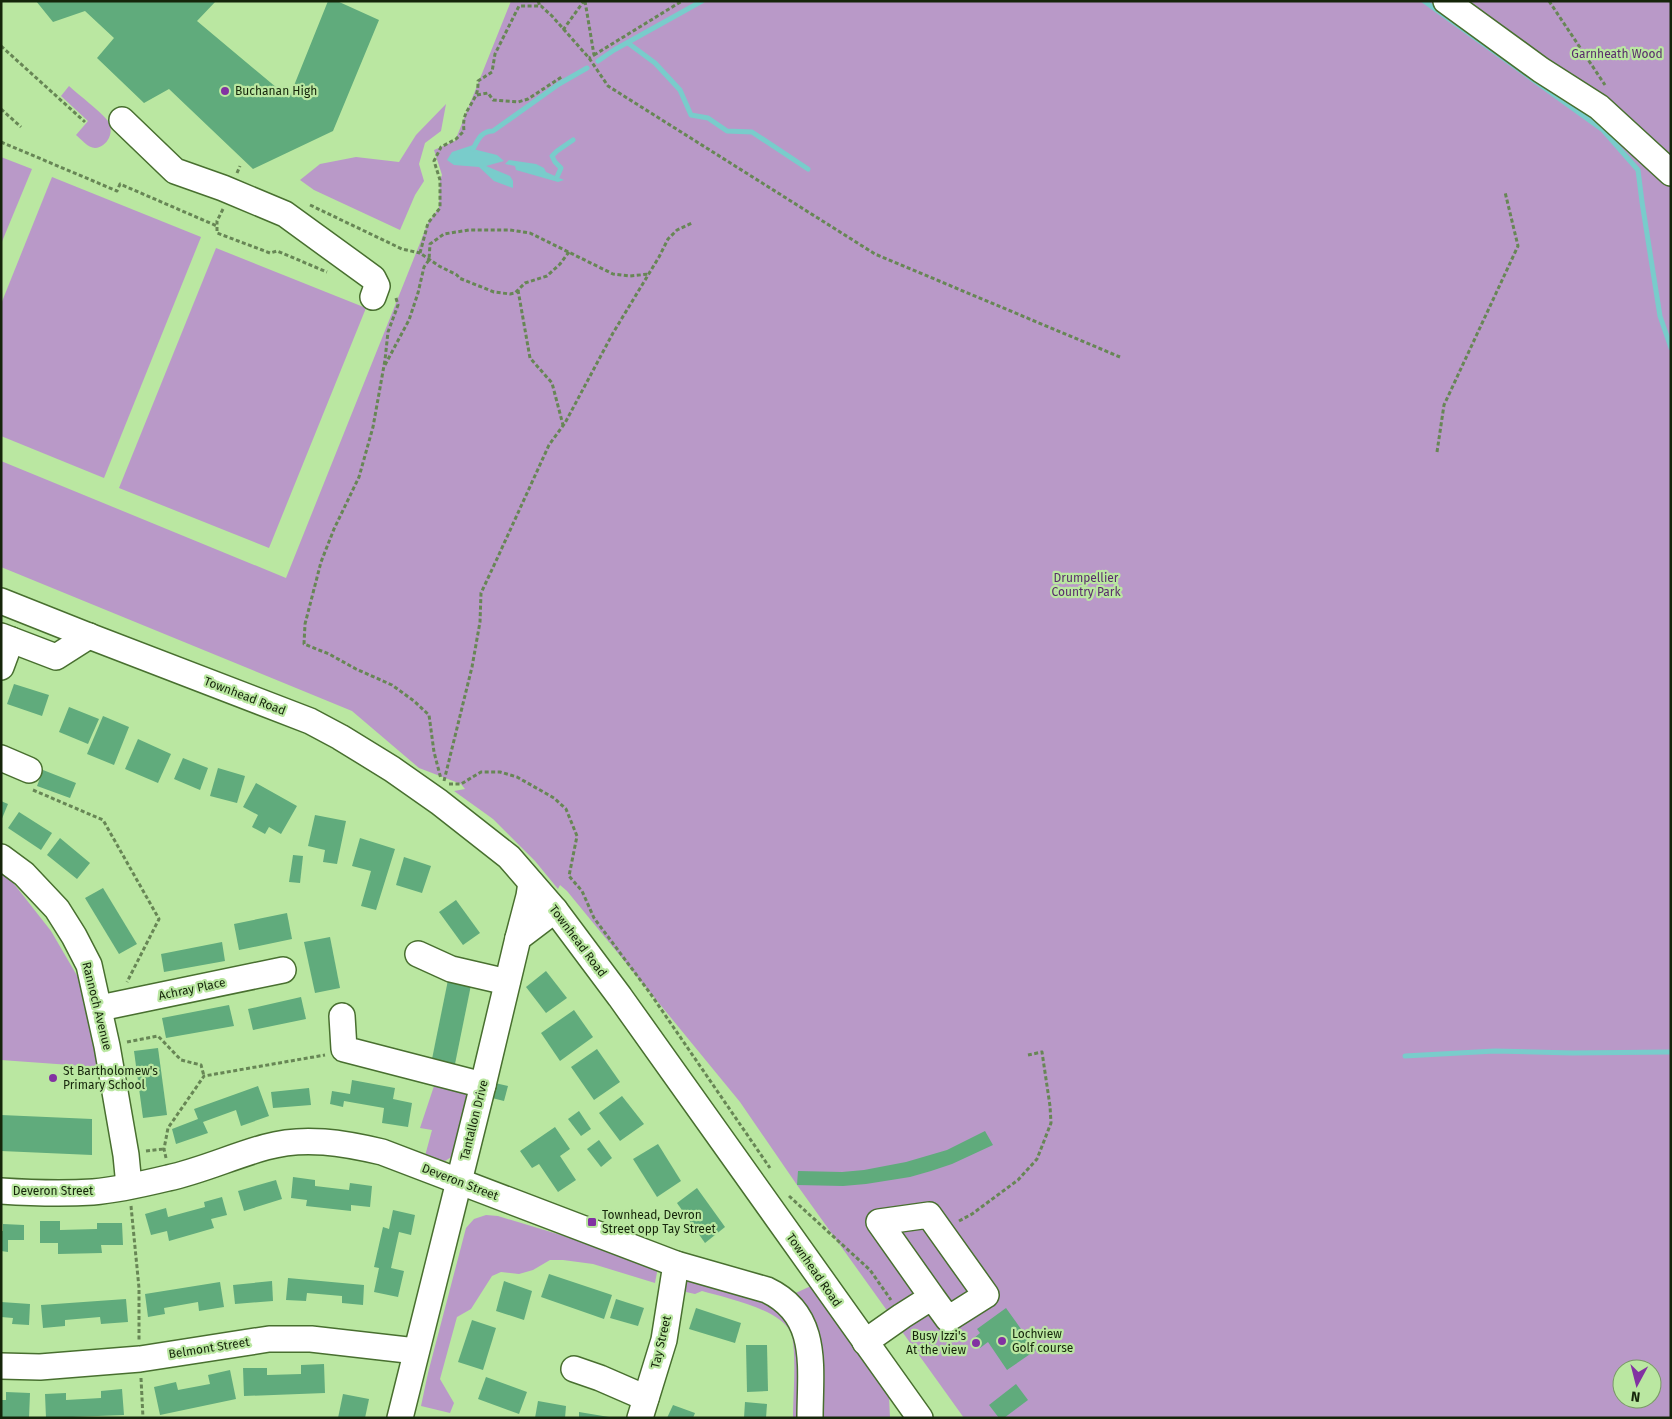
<svg xmlns="http://www.w3.org/2000/svg" width="1672" height="1419" font-family="'Fira Sans',sans-serif">
<style>
.green{fill:#b999c8;fill-rule:evenodd}
.water{fill:#79cccb}
.lines{fill:none;stroke-linecap:round;stroke-linejoin:round}
.stream{stroke:#79cccb;stroke-width:5}
.building{fill:#60ab7c}
.minor-casing{stroke:#486f2f;stroke-width:28}
.path{stroke:#678655;stroke-width:3;stroke-dasharray:4 2.5;stroke-linecap:butt}
.minor{stroke:#fff;stroke-width:25}
.poi-dot{fill:#8232a2;stroke:#bae7a1;stroke-width:2}
.labels{text-anchor:middle;dominant-baseline:central;stroke-width:4.5;stroke-linejoin:round;paint-order:stroke}
.park-label{font-size:12px;fill:#592d6b;stroke:#bae7a1}
.poi-label{font-size:12px;fill:#15250a;stroke:#bae7a1;text-anchor:start}
.street-label{font-size:12px;fill:#15250a;stroke:#bae7a1}
</style>
<rect width="100%" height="100%" fill="#bae7a1"/>
<g class="green">
<path d="M511,1h1160v1417h-707l-167,-233 -57,-83 -173,-211 -7,-6 -2,4 -23,-28 -42,-42 -39,-28 11,-2 -4,-5 -42,-16 -67,-57 -351,-144v-106l285,117 142,-355 11,-15 1,-28 2,-5 -8,-25 21,-9zM1622,1369h30v30h-30z"/>
<path d="M69,86c11,10 30,24 39,35 7,10 0,26 -13,27 -7,0 -14,-9 -19,-13l12,-14 -27,-25z"/>
<polygon points="446,104 441,131 425,143 419,164 424,181 415,195 400,230 314,190 300,180 320,164 356,157 399,162 416,135"/>
<polygon points="1,157 32,169 1,244"/>
<polygon points="52,177 201,237 104,478 1,436 1,304"/>
<polygon points="216,248 366,308 269,548 119,488"/>
<polygon points="1,872 7,875 51,931 79,979 89,1015 98,1067 1,1060"/>
<polygon points="436,1080 474,1089 456,1154 445,1161 425,1156 432,1130 420,1128"/>
<polygon points="486,1215 498,1216 594,1245 658,1267 655,1283 593,1264 563,1260 550,1260 533,1270 519,1274 501,1272 492,1276 471,1309 457,1317 440,1379 454,1403 450,1413 421,1406 428,1373 466,1228 474,1219"/>
<path d="M694,1276c38,12 72,19 101,48l9,94h-11c0,-21 4,-68 -2,-85 -10,-24 -65,-35 -89,-42l-7,3 -9,-2 -2,-7 1,-5z"/>
<polygon points="811,1286 889,1397 890,1418 821,1418 821,1376 818,1332 789,1296"/>
</g>
<g class="water">
<polygon points="476,144 473,149 497,155 504,161 486,166 510,176 513,181 513,188 494,181 479,167 454,165 447,160 452,152"/>
<polygon points="509,160 536,164 544,168 546,172 564,180 558,182 516,170 515,166 505,164"/>
</g>
<g class="lines">
<g class="stream">
<polyline points="1424,1 1603,130 1638,170 1642,202 1660,316 1671,348"/>
<polyline points="628,43 655,63 680,90 691,115 708,118 727,131 752,132 808,169"/>
<polyline points="598,61 614,50 702,1"/>
<path d="M473,149c5,-9 8,-18 20,-18l66,-47 28,-16"/>
<polyline points="557,177 561,168 555,162 552,156 557,151 573,140"/>
<polyline points="1405,1056 1495,1051 1572,1053 1671,1052"/>
</g>
</g>
<g class="building">
<polygon points="36,1 216,1 197,21 289,98 328,1 337,1 379,20 333,131 253,169 169,89 144,103 97,58 114,38 85,11 53,22"/>
<polygon points="14,684 49,695 42,716 7,704"/>
<polygon points="69,707 99,719 88,744 59,732"/>
<polygon points="103,716 129,727 114,765 87,754"/>
<polygon points="138,739 171,754 158,783 125,769"/>
<polygon points="183,758 208,768 200,790 174,779"/>
<polygon points="218,768 245,776 237,803 210,796"/>
<polygon points="43,770 76,783 70,798 37,786"/>
<polygon points="256,783 297,806 281,834 269,827 265,834 252,827 258,815 243,807"/>
<polygon points="1,801 8,804 1,821"/>
<polygon points="19,812 52,833 41,850 8,828"/>
<polygon points="315,815 346,821 337,864 323,862 325,850 308,846"/>
<polygon points="60,838 90,863 77,879 47,855"/>
<polygon points="360,838 395,849 376,910 361,906 371,871 352,866"/>
<polygon points="293,855 303,856 300,883 289,882"/>
<polygon points="404,857 431,866 422,893 396,885"/>
<polygon points="103,888 137,944 119,954 85,898"/>
<polygon points="456,900 480,933 463,945 439,912"/>
<polygon points="287,913 292,939 239,950 234,924"/>
<polygon points="330,937 340,988 315,993 304,942"/>
<polygon points="222,942 225,961 164,972 161,954"/>
<polygon points="546,971 567,998 546,1013 526,987"/>
<polygon points="448,980 471,985 455,1064 432,1059"/>
<polygon points="301,997 306,1019 253,1030 248,1009"/>
<polygon points="229,1005 234,1026 166,1038 162,1018"/>
<polygon points="574,1010 593,1037 560,1061 541,1033"/>
<polygon points="158,1048 167,1115 143,1118 134,1051"/>
<polygon points="597,1049 620,1082 594,1100 571,1067"/>
<polygon points="352,1080 395,1088 393,1099 412,1103 408,1127 382,1123 384,1108 344,1101 343,1107 330,1104 332,1091 350,1094"/>
<polygon points="495,1083 508,1086 504,1101 492,1098"/>
<polygon points="258,1086 269,1116 241,1126 236,1110 203,1122 208,1133 176,1144 172,1129 198,1119 194,1109"/>
<polygon points="309,1088 311,1105 273,1108 271,1092"/>
<polygon points="622,1096 644,1124 620,1141 599,1113"/>
<polygon points="579,1111 591,1129 581,1136 568,1119"/>
<polygon points="1,1115 92,1119 92,1155 1,1151"/>
<polygon points="555,1127 570,1149 560,1156 576,1180 558,1192 539,1164 532,1168 520,1151"/>
<polygon points="985,1131 993,1145 952,1164 931,1171 910,1177 866,1184 843,1186 797,1185 798,1171 842,1172 864,1170 906,1162 947,1150"/>
<polygon points="599,1140 612,1158 601,1167 587,1149"/>
<polygon points="658,1144 681,1181 657,1197 633,1159"/>
<polygon points="293,1177 315,1180 315,1186 349,1190 350,1183 372,1186 370,1207 351,1205 351,1211 306,1206 307,1200 291,1198"/>
<polygon points="276,1180 282,1199 244,1211 238,1191"/>
<polygon points="697,1188 725,1227 705,1243 677,1203"/>
<polygon points="222,1197 227,1215 211,1219 214,1228 169,1241 167,1231 151,1235 145,1214 166,1208 168,1217 205,1207 204,1202"/>
<polygon points="393,1210 415,1215 411,1235 399,1232 391,1268 404,1271 398,1297 374,1292 379,1268 374,1267 383,1227 389,1229"/>
<polygon points="40,1221 60,1221 60,1230 97,1229 97,1223 122,1223 123,1245 101,1245 102,1253 58,1254 58,1243 40,1243"/>
<polygon points="3,1224 24,1225 24,1240 8,1240 8,1252 1,1251 1,1231 3,1231"/>
<polygon points="549,1274 612,1295 604,1319 541,1297"/>
<polygon points="288,1278 364,1285 363,1305 342,1303 342,1296 307,1293 306,1301 286,1300"/>
<polygon points="272,1281 273,1301 235,1304 233,1285"/>
<polygon points="504,1281 532,1291 524,1320 496,1311"/>
<polygon points="220,1282 224,1307 199,1311 198,1302 164,1308 165,1314 148,1317 145,1294"/>
<polygon points="126,1299 128,1322 101,1324 100,1317 65,1320 65,1326 43,1328 41,1305"/>
<polygon points="616,1299 644,1308 638,1326 610,1318"/>
<polygon points="1,1302 30,1304 29,1325 12,1324 13,1318 1,1317"/>
<polygon points="696,1308 741,1323 735,1343 689,1329"/>
<polygon points="1006,1308 1036,1350 1007,1370 988,1342 980,1348 973,1339 980,1333 977,1329"/>
<polygon points="472,1320 496,1328 483,1370 458,1362"/>
<polygon points="746,1345 767,1345 768,1391 747,1392"/>
<polygon points="324,1364 325,1393 244,1396 243,1368 267,1368 267,1375 301,1374 301,1365"/>
<polygon points="230,1370 236,1399 160,1415 154,1387 176,1382 178,1390 210,1384 208,1375"/>
<polygon points="486,1377 527,1392 519,1414 478,1399"/>
<polygon points="1016,1384 1028,1400 1004,1418 999,1418 989,1405"/>
<polygon points="122,1389 124,1415 46,1418 45,1394 66,1393 66,1400 101,1398 101,1391"/>
<polygon points="6,1392 30,1393 29,1418 1,1417 1,1400 6,1400"/>
<polygon points="343,1394 369,1399 365,1418 338,1418"/>
<polygon points="538,1401 566,1406 565,1418 535,1418"/>
<polygon points="745,1402 767,1404 766,1418 744,1418"/>
<polygon points="673,1405 695,1413 693,1418 667,1418"/>
<polygon points="579,1412 609,1417 609,1418 579,1418"/>
</g>
<g class="lines">
<defs>
<g id="minor">
<polyline points="1446,1 1541,70 1599,107 1671,173"/>
<polyline points="122,120 175,171 223,188 285,214 373,278 377,286 373,297"/>
<polyline points="1,601 89,636 310,721 340,737 392,769 439,802 509,857 555,910 620,997 920,1418"/>
<polyline points="1,636 56,657 89,636"/>
<polyline points="1,667 11,640"/>
<polyline points="1,758 29,770"/>
<polyline points="1,857 24,874 57,909 74,936 89,965 107,1046 126,1155 129,1186"/>
<polyline points="518,938 529,896 531,883"/>
<polyline points="418,954 451,969 507,982"/>
<polyline points="100,1008 283,970"/>
<polyline points="342,1016 344,1049 483,1085"/>
<path d="M1,1191c31,2 61,3 92,1 24,-2 50,-8 75,-14 33,-7 65,-22 98,-31 38,-11 78,-4 116,5l294,112 91,26c53,25 43,78 43,128"/>
<polyline points="865,1342 902,1316 932,1297 879,1222 929,1215 986,1295 948,1319 932,1297"/>
<polyline points="1,1366 40,1367 140,1359 269,1339 311,1339 416,1351"/>
<polyline points="574,1369 600,1378 646,1398"/>
<polyline points="400,1418 483,1085 518,938 555,910"/>
<polyline points="640,1418 664,1340 676,1264"/>
</g>
</defs>
<use href="#minor" class="minor-casing"/>
<g class="path">
<polyline points="538,1 540,6"/>
<polyline points="585,1 594,55 589,58"/>
<polyline points="1549,1 1605,85"/>
<polyline points="563,30 584,1"/>
<polyline points="1,46 85,122"/>
<polyline points="594,55 682,1"/>
<polyline points="477,95 488,93 493,100 518,102 528,99 563,76"/>
<polyline points="1,109 21,127"/>
<polyline points="1,142 117,191 120,184 217,226"/>
<polyline points="237,173 240,166"/>
<polyline points="310,205 402,249 420,253"/>
<polyline points="223,209 217,221 217,233 270,253 277,251 327,272"/>
<path d="M569,252l-9,12 -13,12 -22,7 -10,10 -5,1 -16,-2 -35,-14 -2,-3 -18,-9 -19,-13 8,-30 12,-15v-28l-6,-19 7,-14 15,-8 8,-8c-2,-17 4,-20 11,-34 3,-5 3,-11 3,-16l14,-9 3,-18 24,-48h22l11,10 37,42 19,28 267,168 245,103"/>
<polyline points="518,290 530,358 552,383 563,425"/>
<polyline points="396,298 398,305 388,332 385,360 373,427 359,477 334,529 321,562 305,624 304,644 329,654 356,669 392,685 414,701 429,715 434,752 441,779"/>
<polyline points="385,365 409,320 418,293 424,267 429,260 430,244 444,234 469,230 510,230 530,233 613,274 630,276 649,274"/>
<polyline points="1437,452 1444,405 1518,246 1505,192"/>
<polyline points="444,781 472,667 480,622 481,593 496,561 549,445 565,423 613,333 659,257 668,239 677,230 692,223"/>
<polyline points="449,784 461,784 481,772 500,772 517,777 554,798 566,809 577,836 569,876 582,891 594,918 650,993 770,1168"/>
<polyline points="33,790 103,820 159,919 127,982"/>
<polyline points="127,1042 158,1036 181,1060 201,1065 204,1076"/>
<polyline points="146,1151 164,1149"/>
<polyline points="166,1158 164,1149 168,1128 204,1076 325,1055"/>
<polyline points="789,1196 870,1270 891,1300"/>
<polyline points="131,1206 139,1288 139,1340"/>
<polyline points="959,1221 972,1214 1018,1180 1037,1159 1051,1123 1050,1106 1042,1052 1028,1055"/>
<polyline points="141,1378 143,1418"/>
</g>
<use href="#minor" class="minor"/>
</g>
<g class="poi-dot">
<circle cx="225" cy="91" r="5"/>
<circle cx="53" cy="1078" r="5"/>
<rect x="587" y="1217" width="10" height="10" rx="2.5"/>
<circle cx="1002" cy="1341" r="5"/>
<circle cx="976" cy="1343" r="5"/>
</g>
<g class="labels">
<g class="park-label">
<text x="1617" y="54">Garnheath Wood</text>
<text x="1086" y="578">Drumpellier<tspan x="1086" dy="14">Country Park</tspan></text>
</g>
<g class="poi-label">
<text x="235" y="91">Buchanan High</text>
<text x="63" y="1071">St Bartholomew's<tspan x="63" dy="14">Primary School</tspan></text>
<text x="602" y="1215">Townhead, Devron<tspan x="602" dy="14">Street opp Tay Street</tspan></text>
<text x="1012" y="1334">Lochview<tspan x="1012" dy="14">Golf course</tspan></text>
<text x="966" y="1336" text-anchor="end">Busy Izzi's<tspan x="966" dy="14">At the view</tspan></text>
</g>
<g class="street-label">
<text transform="translate(245 696) rotate(21)">Townhead Road</text>
<text transform="translate(578 941) rotate(53)">Townhead Road</text>
<text transform="translate(192 989) rotate(-12)">Achray Place</text>
<text transform="translate(97 1006) rotate(76)">Rannoch Avenue</text>
<text transform="translate(474 1120) rotate(-76)">Tantallon Drive</text>
<text transform="translate(460 1182) rotate(21)">Deveron Street</text>
<text x="53" y="1191">Deveron Street</text>
<text transform="translate(814 1270) rotate(55)">Townhead Road</text>
<text transform="translate(661 1342) rotate(-77)">Tay Street</text>
<text transform="translate(209 1348) rotate(-9)">Belmont Street</text>
</g>
</g>
<rect width="1672" height="1419" fill="none" stroke="#15250a" stroke-width="5"/>
<g transform="translate(1637 1384) rotate(187)"><circle r="24" fill="#bae7a1" stroke="#789965"/>
<path d="M0-4L9 19L0 12L-9 19Z" fill="#8232a2"/>
<text y="-8" font-size="14" font-weight="bold" text-anchor="middle" fill="#15250a">N</text>
</g>
</svg>
